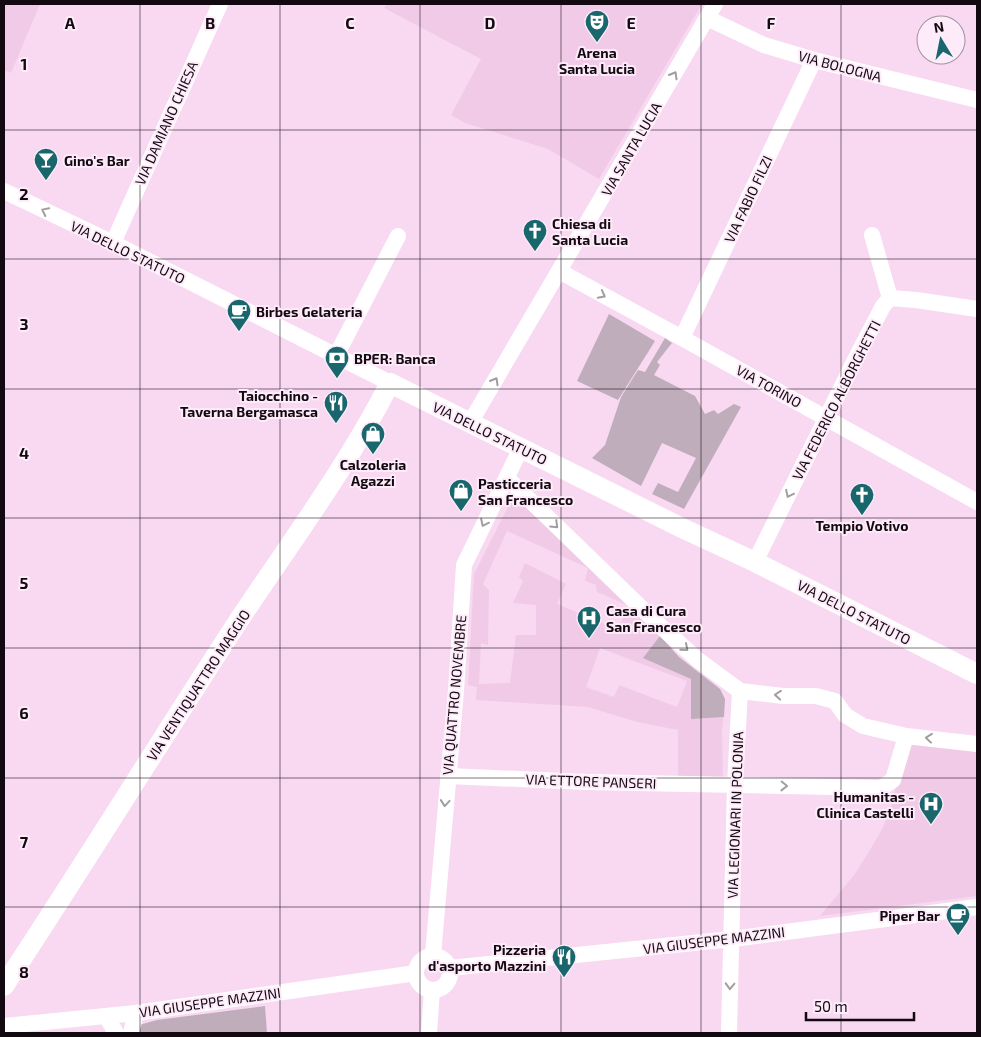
<svg xmlns="http://www.w3.org/2000/svg" width="981" height="1037" font-family="'Exo 2',sans-serif">
<style>
.built{fill:#f1cae7;fill-rule:evenodd}
.green{fill:#c0adbb}
.lines{fill:none;stroke-linecap:round;stroke-linejoin:round}
.minor{stroke:#fff;stroke-width:16}
.tertiary{stroke:#fff;stroke-width:20}
.oneway{stroke:#a19da0}
.grid{fill:none;stroke:#130911;stroke-width:1;stroke-opacity:0.55}
.labels{text-anchor:middle;dominant-baseline:central;stroke-width:4;stroke-linejoin:round;paint-order:stroke}
.poi-label{font-size:14px;font-weight:bold;fill:#130911;stroke:#feebf9;text-anchor:start}
.street-label{font-size:14px;fill:#130911;stroke:#feebf9}
.grid-label{font-size:16px;text-anchor:middle;font-weight:bold;fill:#130911;stroke:#feebf9;stroke-width:4;stroke-linejoin:round;paint-order:stroke}
</style>
<rect width="100%" height="100%" fill="#f9d9f1"/>
<g class="built">
<polygon points="4,4 40,4 11,73 4,70"/>
<polygon points="387,4 702,4 599,179 548,149 465,123 451,115 481,59 384,8"/>
<path d="M515,493l118,114 46,50 41,32 5,10 -3,32 1,50 -45,-1v-50l-41,-8 -49,-15 -112,-7 1,-13 -9,-2 6,-111zM507,531l81,37 -3,13 11,4 1,7 32,14 -12,23 -60,-25 9,-20 -41,-21 -6,14 4,4 -10,22 23,2v30h-20l-6,48 -31,1 2,-41 7,2 1,-55 -6,-6zM600,648l87,33 -10,26 -58,-22 -5,12 -28,-10z"/>
<polygon points="908,741 977,750 977,896 820,916 855,874 879,835 889,814"/>
</g>
<g class="green">
<polygon points="609,314 655,341 618,400 577,381"/>
<polygon points="665,338 672,343 657,362 660,365 654,375 695,396 705,414 714,410 718,414 734,404 741,407 684,509 652,494 658,483 678,492 696,458 662,443 641,486 592,458 605,445 621,397 638,370 645,372"/>
<polygon points="660,636 679,657 720,689 725,699 724,717 691,719 691,679 643,658"/>
<polygon points="265,1006 267,1033 137,1033 139,1025 157,1020"/>
</g>
<g class="lines">
<g class="minor">
<polyline points="707,18 764,45 814,60 977,100"/>
<polyline points="4,191 113,243 390,383"/>
<polyline points="113,243 220,4"/>
<polyline points="559,271 682,338 977,502"/>
<polyline points="890,298 916,300 977,309"/>
<polyline points="682,338 814,60"/>
<polyline points="336,356 398,236"/>
<polyline points="470,423 715,4"/>
<polyline points="507,478 658,624 698,660 740,691 783,696 816,696 835,701 845,715 863,726 906,736 977,744"/>
<polyline points="755,562 859,352 883,306 890,298 872,235"/>
<polyline points="448,776 587,782 881,788 893,780 906,736"/>
<polyline points="433,955 456,690 464,565 521,448"/>
<circle cx="433" cy="973" r="17"/>
<polyline points="450,968 732,939 977,907"/>
<polyline points="106,1016 116,1033"/>
<polyline points="4,1026 136,1013 416,973"/>
<polyline points="131,1033 136,1013"/>
<polyline points="429,1033 432,990"/>
<polyline points="729,1033 735,785 740,691"/>
</g>
<path class="tertiary" d="M4,986c80,-121 156,-245 235,-366 52,-78 108,-153 151,-237l292,145 73,34 222,112"/>
</g>
<defs><path id="oneway-chevron" d="M-2-3.5L2.5 0L-2 3.5" fill="none" stroke-width="1.6" stroke-linecap="round" stroke-linejoin="round" transform="scale(1.25)"/></defs>
<g class="oneway">
<use href="#oneway-chevron" transform="translate(674 75) rotate(-60)"/>
<use href="#oneway-chevron" transform="translate(45 211) rotate(-154)"/>
<use href="#oneway-chevron" transform="translate(602 295) rotate(28)"/>
<use href="#oneway-chevron" transform="translate(495 381) rotate(-60)"/>
<use href="#oneway-chevron" transform="translate(789 494) rotate(116)"/>
<use href="#oneway-chevron" transform="translate(484 523) rotate(116)"/>
<use href="#oneway-chevron" transform="translate(555 525) rotate(44)"/>
<use href="#oneway-chevron" transform="translate(685 648) rotate(41)"/>
<use href="#oneway-chevron" transform="translate(778 695) rotate(-175)"/>
<use href="#oneway-chevron" transform="translate(929 738) rotate(-174)"/>
<use href="#oneway-chevron" transform="translate(784 786) rotate(1)"/>
<use href="#oneway-chevron" transform="translate(445 803) rotate(95)"/>
<use href="#oneway-chevron" transform="translate(730 986) rotate(92)"/>
</g>
<path class="grid" d="M140,4v1029M280,4v1029M420,4v1029M561,4v1029M701,4v1029M841,4v1029M4,130h973M4,259h973M4,389h973M4,518h973M4,648h973M4,778h973M4,907h973"/>
<defs>
<symbol id="theatre-pin" viewBox="-11 -11 22 30"><path d="M0 17L-7.5 6A9.5 9.5 0 1 1 7.5 6Z" fill="#19666d" stroke="#feebf9"/><path d="M-5-5.5Q0-4 5-5.5V0Q5 5 0 6Q-5 5-5 0ZM-3.3-2.5H-1v1.5H-3.3ZM1-2.5H3.3v1.5H1ZM-2.8 1Q0 5.5 2.8 1Z" fill="#fff"/></symbol>
<symbol id="bar-pin" viewBox="-11 -11 22 30"><path d="M0 17L-7.5 6A9.5 9.5 0 1 1 7.5 6Z" fill="#19666d" stroke="#feebf9"/><path d="M-6-5H6L.8 .8V4.5H3.5V6h-7V4.5H-.8V.8Z" fill="#fff"/></symbol>
<symbol id="church-pin" viewBox="-11 -11 22 30"><path d="M0 17L-7.5 6A9.5 9.5 0 1 1 7.5 6Z" fill="#19666d" stroke="#feebf9"/><path d="M-1.2-6h2.4v3.5h3.3v2.4h-3.3V6h-2.4V-.1h-3.3v-2.4h3.3Z" fill="#fff"/></symbol>
<symbol id="cafe-pin" viewBox="-11 -11 22 30"><path d="M0 17L-7.5 6A9.5 9.5 0 1 1 7.5 6Z" fill="#19666d" stroke="#feebf9"/><path d="M-5.5-4.5H6V0H3Q3 3.5 0 3.5H-2.5Q-5.5 3.5-5.5 0ZM3-3.2v2h1.7v-2ZM-6 4.5H4V6H-6Z" fill="#fff"/></symbol>
<symbol id="bank-pin" viewBox="-11 -11 22 30"><path d="M0 17L-7.5 6A9.5 9.5 0 1 1 7.5 6Z" fill="#19666d" stroke="#feebf9"/><path d="M-6-4H6V4H-6ZM0-2.3a2.3 2.3 0 1 0 0 4.6a2.3 2.3 0 1 0 0-4.6Z" fill="#fff"/></symbol>
<symbol id="restaurant-pin" viewBox="-11 -11 22 30"><path d="M0 17L-7.5 6A9.5 9.5 0 1 1 7.5 6Z" fill="#19666d" stroke="#feebf9"/><path d="M-5-6h1v4h1v-4h1v4h1v-4h1v5L-1.5 .5V6h-2V.5L-5-1ZM5-6V6H3V1.5H1.5Q1.5-4 5-6Z" fill="#fff"/></symbol>
<symbol id="shop-pin" viewBox="-11 -11 22 30"><path d="M0 17L-7.5 6A9.5 9.5 0 1 1 7.5 6Z" fill="#19666d" stroke="#feebf9"/><path d="M-5-2.5h2.3a2.7 3.5 0 0 1 5.4 0H5L5.5 6h-11ZM-1.5-2.5h3a1.5 2.3 0 0 0-3 0Z" fill="#fff"/></symbol>
<symbol id="hospital-pin" viewBox="-11 -11 22 30"><path d="M0 17L-7.5 6A9.5 9.5 0 1 1 7.5 6Z" fill="#19666d" stroke="#feebf9"/><path d="M-5-5h3v3.5h4V-5h3V5h-3V1.5h-4V5h-3Z" fill="#fff"/></symbol>
</defs>
<g fill-rule="evenodd">
<use href="#theatre-pin" x="583" y="8" width="28" height="38"/>
<use href="#bar-pin" x="32" y="146" width="28" height="38"/>
<use href="#church-pin" x="521" y="217" width="28" height="38"/>
<use href="#cafe-pin" x="225" y="297" width="28" height="38"/>
<use href="#bank-pin" x="323" y="344" width="28" height="38"/>
<use href="#restaurant-pin" x="322" y="389" width="28" height="38"/>
<use href="#shop-pin" x="359" y="420" width="28" height="38"/>
<use href="#shop-pin" x="447" y="477" width="28" height="38"/>
<use href="#church-pin" x="848" y="481" width="28" height="38"/>
<use href="#hospital-pin" x="575" y="604" width="28" height="38"/>
<use href="#hospital-pin" x="917" y="790" width="28" height="38"/>
<use href="#cafe-pin" x="944" y="901" width="28" height="38"/>
<use href="#restaurant-pin" x="550" y="943" width="28" height="38"/>
</g>
<g class="labels">
<g class="poi-label">
<text x="597" y="52" text-anchor="middle">Arena<tspan x="597" dy="16">Santa Lucia</tspan></text>
<text x="64" y="160">Gino's Bar</text>
<text x="552" y="223">Chiesa di<tspan x="552" dy="16">Santa Lucia</tspan></text>
<text x="256" y="311">Birbes Gelateria</text>
<text x="354" y="358">BPER: Banca</text>
<text x="318" y="395" text-anchor="end">Taiocchino -<tspan x="318" dy="16">Taverna Bergamasca</tspan></text>
<text x="373" y="464" text-anchor="middle">Calzoleria<tspan x="373" dy="16">Agazzi</tspan></text>
<text x="478" y="483">Pasticceria<tspan x="478" dy="16">San Francesco</tspan></text>
<text x="862" y="525" text-anchor="middle">Tempio Votivo</text>
<text x="606" y="610">Casa di Cura<tspan x="606" dy="16">San Francesco</tspan></text>
<text x="914" y="796" text-anchor="end">Humanitas -<tspan x="914" dy="16">Clinica Castelli</tspan></text>
<text x="940" y="915" text-anchor="end">Piper Bar</text>
<text x="546" y="949" text-anchor="end">Pizzeria<tspan x="546" dy="16">d'asporto Mazzini</tspan></text>
</g>
<g class="street-label">
<text transform="translate(840 66) rotate(15)">VIA BOLOGNA</text>
<text transform="translate(166 123) rotate(-66)">VIA DAMIANO CHIESA</text>
<text transform="translate(631 149) rotate(-60)">VIA SANTA LUCIA</text>
<text transform="translate(748 199) rotate(-65)">VIA FABIO FILZI</text>
<text transform="translate(128 252) rotate(26)">VIA DELLO STATUTO</text>
<text transform="translate(769 386) rotate(29)">VIA TORINO</text>
<text transform="translate(836 400) rotate(-63)">VIA FEDERICO ALBORGHETTI</text>
<text transform="translate(490 433) rotate(26)">VIA DELLO STATUTO</text>
<text transform="translate(854 612) rotate(27)">VIA DELLO STATUTO</text>
<text transform="translate(198 685) rotate(-57)">VIA VENTIQUATTRO MAGGIO</text>
<text transform="translate(454 695) rotate(-85)">VIA QUATTRO NOVEMBRE</text>
<text transform="translate(591 781) rotate(2)">VIA ETTORE PANSERI</text>
<text transform="translate(735 815) rotate(-88)">VIA LEGIONARI IN POLONIA</text>
<text transform="translate(714 940) rotate(-7)">VIA GIUSEPPE MAZZINI</text>
<text transform="translate(210 1002) rotate(-8)">VIA GIUSEPPE MAZZINI</text>
</g>
</g>
<g class="grid-label">
<text x="70" y="29">A</text>
<text x="210" y="29">B</text>
<text x="350" y="29">C</text>
<text x="490" y="29">D</text>
<text x="631" y="29">E</text>
<text x="771" y="29">F</text>
<text x="24" y="70">1</text>
<text x="24" y="200">2</text>
<text x="24" y="330">3</text>
<text x="24" y="459">4</text>
<text x="24" y="589">5</text>
<text x="24" y="719">6</text>
<text x="24" y="848">7</text>
<text x="24" y="978">8</text>
</g>
<rect width="981" height="1037" fill="none" stroke="#130911" stroke-width="10"/>
<g transform="translate(941 40) rotate(350)"><circle r="24" fill="#feebf9" stroke="#a0919c"/>
<path d="M0-4L9 19L0 12L-9 19Z" fill="#19666d"/>
<text y="-8" font-size="14" font-weight="bold" text-anchor="middle" fill="#130911">N</text>
</g>
<path d="M806 1012v8h108v-8" fill="none" stroke="#130911" stroke-width="2.5"/>
<text x="814" y="1012" font-size="15" fill="#130911" stroke="#feebf9" stroke-width="4" paint-order="stroke">50 m</text>
</svg>
